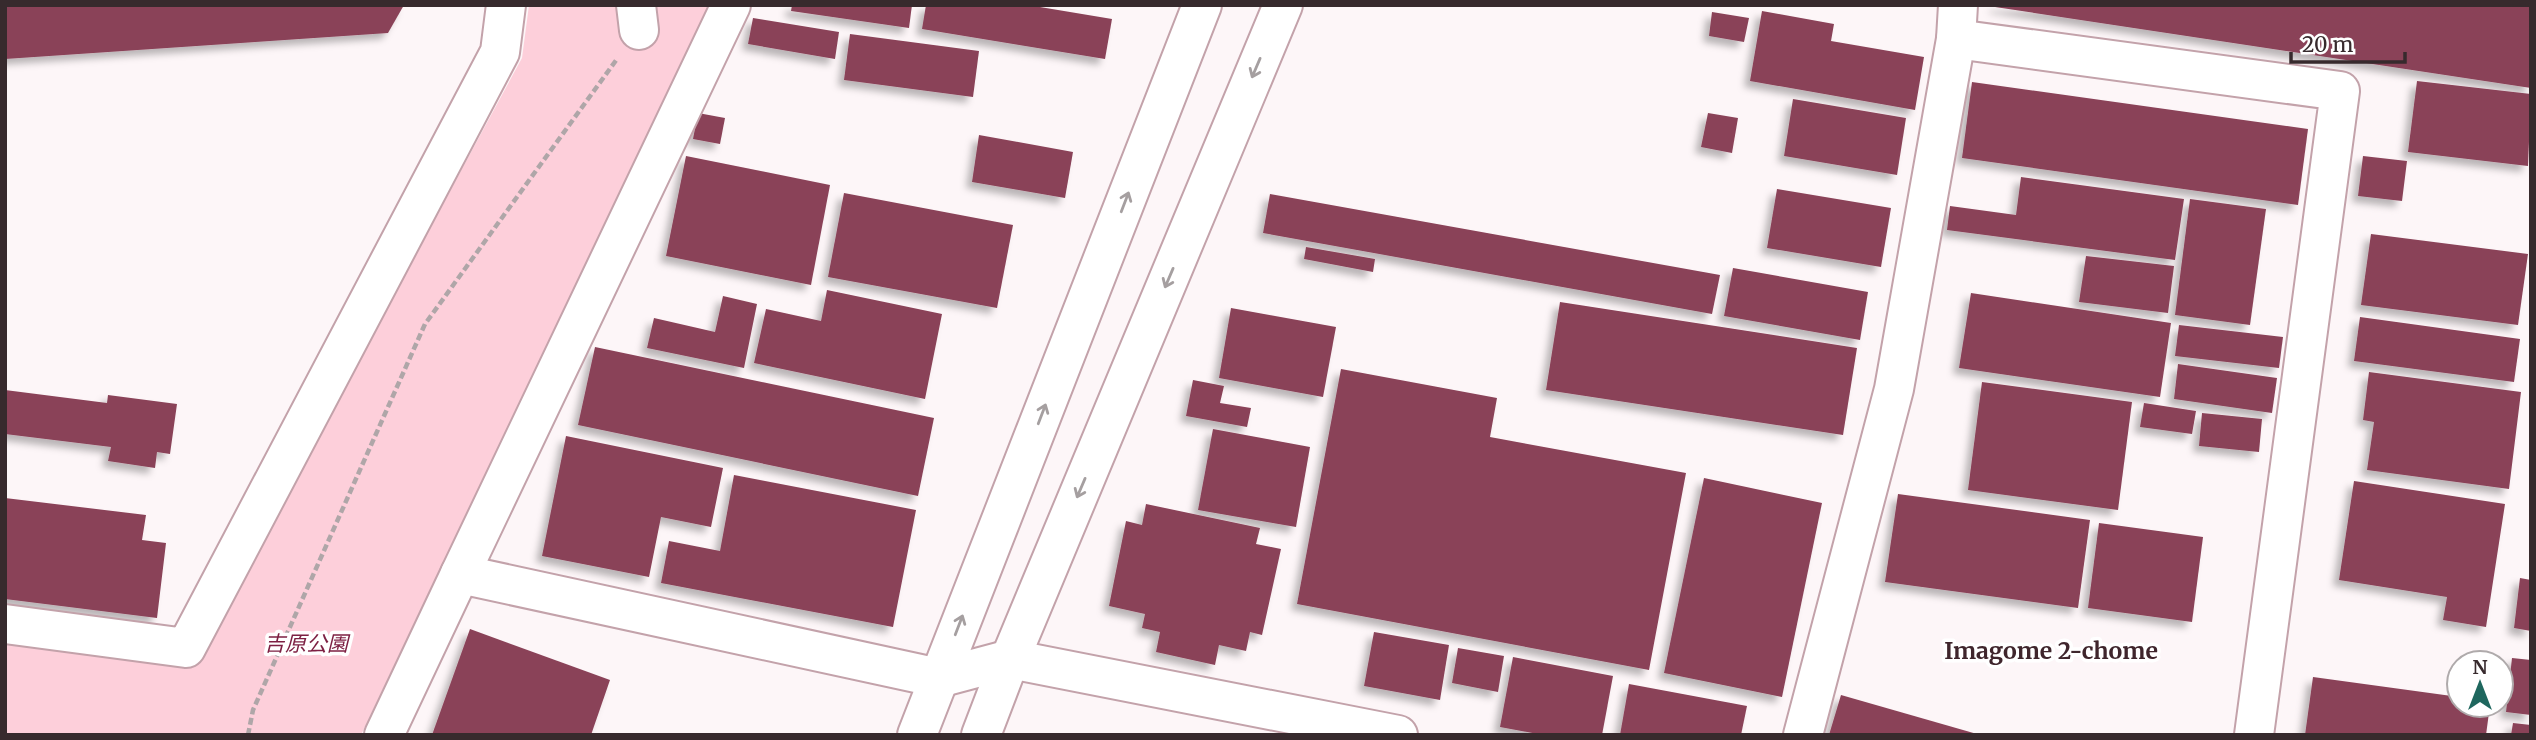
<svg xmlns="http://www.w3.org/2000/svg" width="2536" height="740" font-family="Merriweather,'Noto Sans JP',serif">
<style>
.green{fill:#fdcfda}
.building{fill:#8a4258;filter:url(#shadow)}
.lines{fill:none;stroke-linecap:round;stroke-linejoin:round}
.minor-casing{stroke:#c3a2aa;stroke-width:42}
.path{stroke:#afa6a8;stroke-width:4.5;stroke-dasharray:7 3.5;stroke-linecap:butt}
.minor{stroke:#fff;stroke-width:38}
.oneway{stroke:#a59fa0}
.labels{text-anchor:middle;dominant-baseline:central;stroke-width:7;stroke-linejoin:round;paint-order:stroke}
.park-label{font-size:21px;font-style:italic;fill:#7d2043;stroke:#fff}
.neighbourhood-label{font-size:23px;font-weight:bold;fill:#3f252c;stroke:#fff}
</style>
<defs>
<filter id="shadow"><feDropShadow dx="-6" dy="6" stdDeviation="3.5" flood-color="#0004"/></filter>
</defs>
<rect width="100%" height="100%" fill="#fdf6f8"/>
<polygon class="green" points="529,5 709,5 361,735 5,735 5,638 195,661 522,58"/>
<g class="building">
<polygon points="5,5 404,5 388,33 5,59"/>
<polygon points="792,5 912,5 909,28 791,11"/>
<polygon points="926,5 1028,5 1112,19 1105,59 922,29"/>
<polygon points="1995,5 2531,5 2531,88 1995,7"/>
<polygon points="1762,11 1834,24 1831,41 1924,57 1915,110 1750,81"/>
<polygon points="1712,12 1749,18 1744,42 1709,36"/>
<polygon points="753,18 839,32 835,59 748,44"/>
<polygon points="850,34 979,51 973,97 844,80"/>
<polygon points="2417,81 2531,94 2528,166 2408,152"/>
<polygon points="1972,82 2308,129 2298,205 1962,158"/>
<polygon points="1793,99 1906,118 1897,175 1784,156"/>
<polygon points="698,113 725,118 720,144 693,139"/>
<polygon points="1708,113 1738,118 1732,153 1701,147"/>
<polygon points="979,135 1073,152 1065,198 972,182"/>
<polygon points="686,156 830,185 811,285 666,256"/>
<polygon points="2363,156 2407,161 2402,201 2358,196"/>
<polygon points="2021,177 2184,199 2175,260 1947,230 1950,206 2016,215"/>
<polygon points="1777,189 1891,208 1881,267 1767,248"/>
<polygon points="844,193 1013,225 997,308 828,277"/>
<polygon points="1270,194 1720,275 1712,314 1263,233"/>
<polygon points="2190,199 2266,209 2250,325 2175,315"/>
<polygon points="2371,234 2528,254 2518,325 2361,305"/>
<polygon points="1306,247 1375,259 1373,272 1304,259"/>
<polygon points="2086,256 2174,266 2168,313 2079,302"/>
<polygon points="1733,268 1868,292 1860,340 1724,316"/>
<polygon points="827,290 942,314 925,399 754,363 766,309 821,321"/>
<polygon points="1971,293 2171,323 2160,397 1959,368"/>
<polygon points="723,296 757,304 744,368 647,348 654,318 715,332"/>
<polygon points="1560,302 1857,348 1843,435 1546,390"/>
<polygon points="1231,308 1336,327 1323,397 1219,378"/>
<polygon points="2360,317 2520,339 2514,382 2354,361"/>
<polygon points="2179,325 2283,337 2279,368 2175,356"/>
<polygon points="595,347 934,418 918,496 578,425"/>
<polygon points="2178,364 2277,378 2272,413 2174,399"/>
<polygon points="1341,369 1497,398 1490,437 1686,473 1649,670 1297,604"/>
<polygon points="2369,372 2521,392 2509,489 2367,470 2374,422 2363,420"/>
<polygon points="1193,380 1224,386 1220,403 1251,408 1247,427 1186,416"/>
<polygon points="1982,382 2132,402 2118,510 1968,490"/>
<polygon points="5,390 107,403 108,395 177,404 170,454 157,452 155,468 108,461 111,447 5,434"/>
<polygon points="2144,403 2196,411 2192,434 2140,427"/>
<polygon points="2202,413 2262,419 2259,452 2199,446"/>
<polygon points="1213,429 1310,447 1296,527 1198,510"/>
<polygon points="566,436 723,468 711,527 661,517 649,577 542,556"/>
<polygon points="734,475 916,510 893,627 661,583 669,541 720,551"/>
<polygon points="1704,478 1822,503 1782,697 1664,673"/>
<polygon points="2354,481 2505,504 2486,627 2443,620 2447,597 2339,580"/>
<polygon points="1898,494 2090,520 2078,608 1885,582"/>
<polygon points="5,498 146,515 142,540 166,543 157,618 5,599"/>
<polygon points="1146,504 1260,528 1256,544 1281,549 1262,635 1250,632 1246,651 1219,645 1215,665 1156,652 1160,632 1142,628 1145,614 1109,606 1126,521 1142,525"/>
<polygon points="2099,523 2203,537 2192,622 2088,608"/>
<polygon points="2520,578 2531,580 2531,631 2514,628"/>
<polygon points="470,629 610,680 591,735 432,735"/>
<polygon points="1374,632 1449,645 1440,700 1364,686"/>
<polygon points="1458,648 1504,656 1498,692 1452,683"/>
<polygon points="1513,657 1613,676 1602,735 1543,735 1500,727"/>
<polygon points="2512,658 2531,660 2531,715 2506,712"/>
<polygon points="2313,677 2459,697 2459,705 2490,705 2486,735 2305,735"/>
<polygon points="1629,684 1747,706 1741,735 1620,735"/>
<polygon points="1841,695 1977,734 1977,735 1829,735"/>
<polygon points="2513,723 2531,725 2531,735 2511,735"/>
</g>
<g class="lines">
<defs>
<g id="minor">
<polyline points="636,5 639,30"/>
<polyline points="1956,39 2340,91 2254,735"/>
<polyline points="460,574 731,5"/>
<polyline points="5,624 186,648 500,52 506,5"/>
<polyline points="384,735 460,574 939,678 1010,659 1398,735"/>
<polyline points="917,735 1202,5"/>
<polyline points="981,735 1010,659 1283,5"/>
<polyline points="1803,735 1894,389 1956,39 1958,5"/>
</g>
</defs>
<use href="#minor" class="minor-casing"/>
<polyline class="path" points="248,735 253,710 425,324 617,59"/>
<use href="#minor" class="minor"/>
</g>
<defs><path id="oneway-shaft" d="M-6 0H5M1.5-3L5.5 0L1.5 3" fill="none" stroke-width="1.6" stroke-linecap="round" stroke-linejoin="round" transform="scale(1.75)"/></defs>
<g class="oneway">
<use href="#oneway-shaft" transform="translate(1256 68) rotate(113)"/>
<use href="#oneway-shaft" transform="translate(1125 202) rotate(-69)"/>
<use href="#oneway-shaft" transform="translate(1169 278) rotate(113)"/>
<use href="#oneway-shaft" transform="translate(1042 414) rotate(-69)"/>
<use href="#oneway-shaft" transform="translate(1081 488) rotate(113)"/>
<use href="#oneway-shaft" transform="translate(959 625) rotate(-69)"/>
</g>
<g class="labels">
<g class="park-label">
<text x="306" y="643">吉原公園</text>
</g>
<g class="neighbourhood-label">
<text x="2051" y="650">Imagome 2-chome</text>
</g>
</g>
<rect width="2536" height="740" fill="none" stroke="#372a2d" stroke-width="14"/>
<g transform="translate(2480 684)"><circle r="33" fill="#ffffff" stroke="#afaaab" stroke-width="2"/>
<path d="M0-5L12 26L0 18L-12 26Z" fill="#1f675e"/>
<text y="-10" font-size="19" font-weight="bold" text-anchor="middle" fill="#372a2d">N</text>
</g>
<path d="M2291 52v10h114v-10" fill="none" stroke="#372a2d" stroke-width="3.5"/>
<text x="2302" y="52" font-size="21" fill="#372a2d" stroke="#ffffff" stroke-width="5" paint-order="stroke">20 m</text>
</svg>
